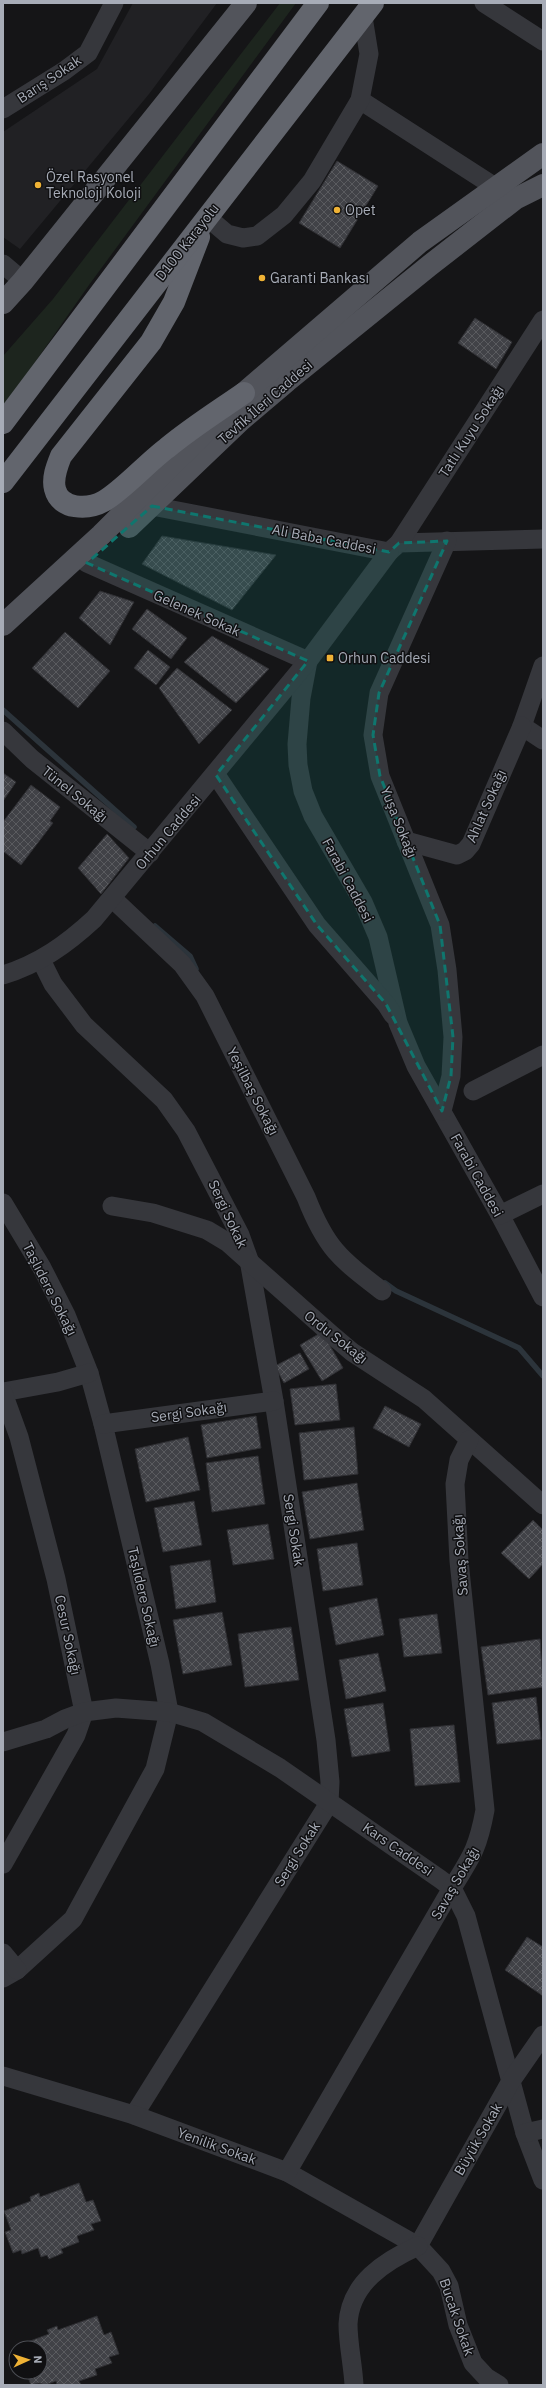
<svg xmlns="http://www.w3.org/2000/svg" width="546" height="2388" font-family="'IBM Plex Sans',sans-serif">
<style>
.built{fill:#212124}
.grass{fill:#1d251e}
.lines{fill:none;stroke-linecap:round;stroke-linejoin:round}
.stream{stroke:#2c343b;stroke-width:5.5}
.building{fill:url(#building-cross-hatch);stroke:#2f2f33}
.minor{stroke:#36373c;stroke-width:19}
.major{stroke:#52545b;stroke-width:22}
.highway{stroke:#62656d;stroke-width:22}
.marked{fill:#0f766e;fill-opacity:0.2;stroke:#0f766e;stroke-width:3;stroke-dasharray:8 5;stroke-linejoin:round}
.poi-dot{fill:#efb235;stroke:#101012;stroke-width:1.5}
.labels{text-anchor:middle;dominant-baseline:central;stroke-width:3;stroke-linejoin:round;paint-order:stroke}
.street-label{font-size:14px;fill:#a7acb7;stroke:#101012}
.poi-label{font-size:14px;fill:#a7acb7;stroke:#101012;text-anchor:start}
</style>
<defs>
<pattern id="building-cross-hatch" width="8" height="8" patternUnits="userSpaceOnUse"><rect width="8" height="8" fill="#414247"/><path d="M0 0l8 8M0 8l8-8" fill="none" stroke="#5a5b5f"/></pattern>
</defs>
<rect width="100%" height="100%" fill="#151517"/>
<polygon class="built" points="133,3 217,3 149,94 20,249 3,237 3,132 97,69"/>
<polygon class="grass" points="280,3 296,3 89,285 3,408 3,356 53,299"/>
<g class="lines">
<g class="stream">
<polyline points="3,710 134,827"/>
<polyline points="155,926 190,956 196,969"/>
<polyline points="385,1283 396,1291 519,1348 543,1376"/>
</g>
</g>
<g class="building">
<polygon points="337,161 378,186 340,248 299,223"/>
<polygon points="475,318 512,342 496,369 458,343"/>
<polygon points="162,536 276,555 232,610 142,564"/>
<polygon points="100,591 134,602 110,645 79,618"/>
<polygon points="147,609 187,638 171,659 132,629"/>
<polygon points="65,632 110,671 78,708 32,668"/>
<polygon points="212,636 269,669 236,703 184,662"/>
<polygon points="148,650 170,667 156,685 134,668"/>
<polygon points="177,668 232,710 199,744 159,688"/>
<polygon points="3,773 16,782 3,801"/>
<polygon points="31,785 60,807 50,821 53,823 21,865 3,851 3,822"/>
<polygon points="107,834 129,858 101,894 78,868"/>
<polygon points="322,1332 343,1368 322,1381 300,1345"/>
<polygon points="300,1353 309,1369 284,1383 275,1366"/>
<polygon points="336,1384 340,1420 295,1425 290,1389"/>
<polygon points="385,1406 421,1424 409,1447 373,1428"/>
<polygon points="256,1416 261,1448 207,1458 201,1425"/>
<polygon points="354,1427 358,1474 304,1480 299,1433"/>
<polygon points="188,1437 200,1490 146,1502 135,1449"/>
<polygon points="258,1456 265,1504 212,1512 206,1463"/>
<polygon points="357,1483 364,1530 310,1539 302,1492"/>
<polygon points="194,1501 202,1545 163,1552 154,1508"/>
<polygon points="533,1520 543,1530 543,1564 529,1579 501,1553"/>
<polygon points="268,1524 274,1559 233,1565 227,1530"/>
<polygon points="357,1543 363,1585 323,1591 317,1549"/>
<polygon points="210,1560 216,1602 176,1609 170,1566"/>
<polygon points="377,1598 384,1635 336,1645 329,1608"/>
<polygon points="222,1612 232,1665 183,1674 173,1620"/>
<polygon points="437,1614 442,1653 404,1657 399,1619"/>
<polygon points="291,1627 299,1680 245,1687 238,1634"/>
<polygon points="540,1639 543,1687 488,1695 481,1647"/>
<polygon points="378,1653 386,1691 346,1699 339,1660"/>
<polygon points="536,1697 541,1739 497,1744 492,1703"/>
<polygon points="383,1703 390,1751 352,1757 344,1709"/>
<polygon points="454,1725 460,1782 415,1786 410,1729"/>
<polygon points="527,1937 543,1947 543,1996 505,1970"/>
<polygon points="79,2183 86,2202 93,2200 101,2221 91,2224 94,2230 77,2236 79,2242 61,2249 63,2253 49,2259 47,2255 41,2257 38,2248 22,2254 21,2250 13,2253 5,2232 11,2230 4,2211 31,2201 30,2197 39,2193 40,2197"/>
<polygon points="97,2316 104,2335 111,2332 119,2354 109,2357 112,2363 95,2369 97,2375 79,2381 81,2385 57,2385 56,2381 45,2385 39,2383 31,2385 26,2372 40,2372 40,2348 23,2348 22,2344 49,2334 47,2330 57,2326 58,2330"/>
</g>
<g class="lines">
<g class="minor">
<polyline points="484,3 543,41"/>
<polyline points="360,100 495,187"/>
<polyline points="3,109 64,71 88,53 114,3"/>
<polyline points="207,217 227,234 243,238 257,236 284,215 312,181 360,100 369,54 363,17"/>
<polyline points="3,264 23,281"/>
<polyline points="152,506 389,552 399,543 543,539"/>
<polyline points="399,543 543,320"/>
<polyline points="87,563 308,661"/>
<polyline points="308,661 301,698 297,744 298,765 303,791 313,816 363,902 378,937 398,1023 416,1066 500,1215 543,1297"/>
<polyline points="543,666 522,726 543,740"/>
<polyline points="3,731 32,759 150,853"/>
<polyline points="216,775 317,925 386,1004 393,1015"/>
<polyline points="406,841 457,855 465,851 471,844 522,726"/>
<path d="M113,899l69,65 23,32 101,201c20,51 33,61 76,94"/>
<polyline points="41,960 53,984 84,1025 164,1100 186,1131 240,1235 249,1260 274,1401 326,1740 330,1782 329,1803 134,2115"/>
<path d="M3,975c36,-11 64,-31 91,-56l214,-258 81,-109"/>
<polyline points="473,1091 543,1055"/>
<polyline points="442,1111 451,1076 453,1037 447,970 440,925 380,776 373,735 379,693 447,541"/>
<polyline points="3,1203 42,1268 66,1315 89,1373 103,1424 160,1664 169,1712 155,1769 73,1919 17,1970 3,1978"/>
<polyline points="112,1206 153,1213 207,1230 227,1242 332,1335 352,1352 424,1399 543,1505"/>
<polyline points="500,1215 543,1194"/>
<polyline points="3,1392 58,1382 89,1373"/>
<polyline points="3,1393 19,1437 56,1579 84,1712 76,1735 3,1864"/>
<polyline points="103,1424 274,1401"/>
<polyline points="3,1742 46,1729 65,1719 84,1712 116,1708 169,1712 203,1722 280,1768 440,1879 452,1888 466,1916 525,2133 543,2180"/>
<polyline points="3,1953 17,1970"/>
<polyline points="3,2076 134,2115 287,2172 418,2246 441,2271 449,2286 458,2325 473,2363 486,2377 499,2385"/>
<polyline points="525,2133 543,2129"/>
<path d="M287,2172l165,-284c20,-32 26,-40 33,-78l-26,-249 -4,-77 4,-24 10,-20"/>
<polyline points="418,2246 511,2081 543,2035"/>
<path d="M354,2385c-1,-20 -6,-41 -6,-61 2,-41 37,-63 70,-78"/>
</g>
<g class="major">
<polyline points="3,303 23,281 246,3"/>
<polyline points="129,527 241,420 287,381 429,266 515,199 543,185"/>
<polyline points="3,625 101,535 244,393 420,242 543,154"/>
</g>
<g class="highway">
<path d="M199,237l-25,65 -23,40 -90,114c-4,10 -9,22 -6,33 5,21 33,21 49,12 19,-11 44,-39 63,-53 24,-20 51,-37 77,-55"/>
<polyline points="3,423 318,3"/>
<polyline points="3,482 373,3"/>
</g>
</g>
<path class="marked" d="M152,506l237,46 10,-9 48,-2 -68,152 -6,42 7,41 60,149 13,112 -2,39 -9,35 -56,-107 -69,-79 -101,-150 92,-114 -221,-98z"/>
<g class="poi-dot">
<circle cx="38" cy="185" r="4"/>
<circle cx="337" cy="210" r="4"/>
<circle cx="262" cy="278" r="4"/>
<rect x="326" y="654" width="8" height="8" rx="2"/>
</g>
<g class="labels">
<g class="street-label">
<text transform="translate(49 79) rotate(-34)">Barış Sokak</text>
<text transform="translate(187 242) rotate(-52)">D100 Karayolu</text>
<text transform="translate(265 402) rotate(-41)">Tevfik İleri Caddesi</text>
<text transform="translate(471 431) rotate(-57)">Tatlı Kuyu Sokağı</text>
<text transform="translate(324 539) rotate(11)">Ali Baba Caddesi</text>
<text transform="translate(197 613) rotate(24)">Gelenek Sokak</text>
<text transform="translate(75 794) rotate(39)">Tünel Sokağı</text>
<text transform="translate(486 806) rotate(-66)">Ahlat Sokağı</text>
<text transform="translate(399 822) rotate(68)">Yuşa Sokağı</text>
<text transform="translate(168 832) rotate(-50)">Orhun Caddesi</text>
<text transform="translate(348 880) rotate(62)">Farabi Caddesi</text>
<text transform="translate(253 1091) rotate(63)">Yeşilbaş Sokağı</text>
<text transform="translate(477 1175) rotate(61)">Farabi Caddesi</text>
<text transform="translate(228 1214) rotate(65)">Sergi Sokak</text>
<text transform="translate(50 1289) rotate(63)">Taşlıdere Sokağı</text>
<text transform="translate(336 1337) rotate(38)">Ordu Sokağı</text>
<text transform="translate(189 1412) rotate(-8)">Sergi Sokağı</text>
<text transform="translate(294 1530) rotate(81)">Sergi Sokak</text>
<text transform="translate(460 1555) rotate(-94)">Savaş Sokağı</text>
<text transform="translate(144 1597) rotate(77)">Taşlıdere Sokağı</text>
<text transform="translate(68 1635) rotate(78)">Cesur Sokağı</text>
<text transform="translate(398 1849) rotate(35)">Kars Caddesi</text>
<text transform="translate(297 1854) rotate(-58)">Sergi Sokak</text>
<text transform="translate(455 1883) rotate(-60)">Savaş Sokağı</text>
<text transform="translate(478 2139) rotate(-60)">Büyük Sokak</text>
<text transform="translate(217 2146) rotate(20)">Yenilik Sokak</text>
<text transform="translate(457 2317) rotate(71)">Bucak Sokak</text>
</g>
<g class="poi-label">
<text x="46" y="177">Özel Rasyonel<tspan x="46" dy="16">Teknoloji Koloji</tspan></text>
<text x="345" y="210">Opet</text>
<text x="270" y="278">Garanti Bankası</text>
<text x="338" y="658">Orhun Caddesi̇</text>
</g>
</g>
<rect width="546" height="2388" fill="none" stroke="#a7acb7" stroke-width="8"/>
<g transform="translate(28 2360) rotate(87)"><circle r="19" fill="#101012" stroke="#4c4e54"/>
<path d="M0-3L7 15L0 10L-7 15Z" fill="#efb235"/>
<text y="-6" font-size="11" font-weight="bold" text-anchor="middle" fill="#a7acb7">N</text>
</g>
</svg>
